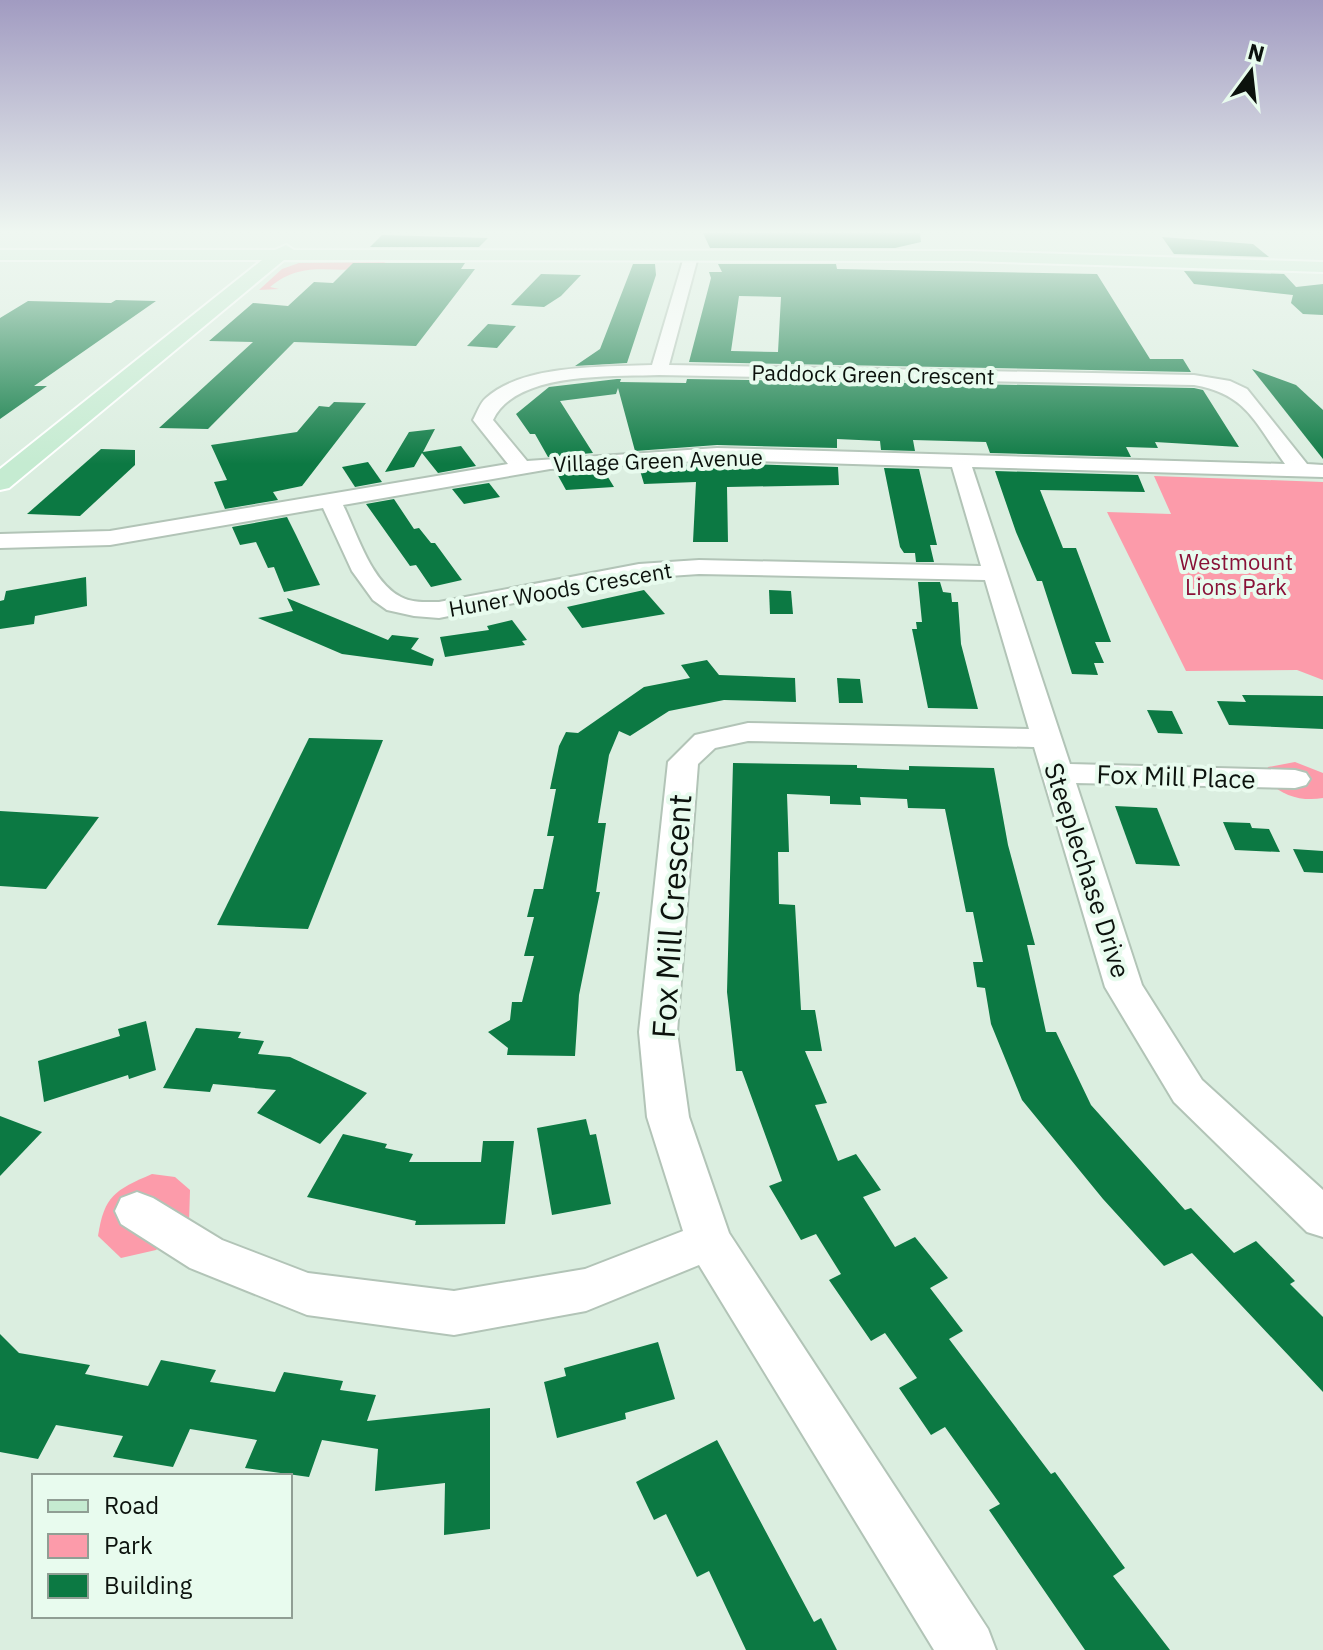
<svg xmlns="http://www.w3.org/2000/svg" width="1323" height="1650" font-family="'IBM Plex Sans',sans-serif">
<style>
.green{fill:#fc9baa}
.building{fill:#0c7943;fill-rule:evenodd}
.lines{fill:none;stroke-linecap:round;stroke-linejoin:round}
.minor-casing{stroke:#b2c4b7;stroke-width:4}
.major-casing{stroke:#fff;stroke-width:4}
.minor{fill:#fff;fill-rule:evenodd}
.major{fill:#c5ebd1;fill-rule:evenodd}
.labels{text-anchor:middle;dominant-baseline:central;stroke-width:8;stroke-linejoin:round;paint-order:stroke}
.far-street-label{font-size:22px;fill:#0c120d;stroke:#e8fbee}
.far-park-label{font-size:22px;fill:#891137;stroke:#e8fbee}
.street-label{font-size:26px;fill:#0c120d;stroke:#e8fbee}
.near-street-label{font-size:32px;fill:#0c120d;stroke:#e8fbee}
</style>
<rect width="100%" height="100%" fill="#dbeee0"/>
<g class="green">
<path d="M299,263l85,-1 2,1c-48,17 -77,-8 -116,24l9,2 -20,1 23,-21z"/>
<polygon points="1154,476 1323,482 1323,680 1297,670 1186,671 1107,512 1171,514"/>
<path d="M1295,762l28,11v25c-22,4 -48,-3 -58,-24l3,-7z"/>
<path d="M152,1174l23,3 15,13 -1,33 -33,27 -35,8 -23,-22c6,-40 17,-46 54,-62z"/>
</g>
<g class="building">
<polygon points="703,233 920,233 921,242 895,248 710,248"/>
<polygon points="382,235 488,238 479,247 370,247"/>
<polygon points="1162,237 1253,244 1269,257 1174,254"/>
<polygon points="353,263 465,263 461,269 475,269 416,346 294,342 208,429 159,428 253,342 209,341 253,303 288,306 314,282 333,283"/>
<polygon points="633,264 655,264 656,275 627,363 575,366 600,349"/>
<path d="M718,264h118l1,5 260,5 53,85h33l8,13 -502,-10 22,-84 -2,-6h13zM739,296l42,1 -3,55 -47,-1z"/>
<polygon points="1184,271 1284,274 1296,287 1323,284 1323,315 1303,314 1291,303 1293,295 1194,284"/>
<polygon points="541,274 581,275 561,296 544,307 511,305"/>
<polygon points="116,300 156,301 34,386 47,386 0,419 0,318 28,301 111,303"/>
<polygon points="488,324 516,326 497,348 467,346"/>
<polygon points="1252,369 1296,385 1323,410 1323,459"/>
<polygon points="617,379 621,379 620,382 686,383 687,379 1194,388 1203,390 1239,447 1155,442 1158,448 1126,447 1131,457 990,453 986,442 913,440 915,451 881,450 880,441 837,439 837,448 717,445 635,451 618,388 616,394 560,401 593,453 548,457 535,434 530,434 516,414 549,387"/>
<polygon points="334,402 366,403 302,486 273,492 278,500 225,509 214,482 227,480 211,445 297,432 319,406 329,407"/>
<polygon points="435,429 423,452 461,446 476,466 438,473 422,453 414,467 385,472 409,432"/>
<polygon points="101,449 135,450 135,465 80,516 27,514"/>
<polygon points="368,462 382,482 355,487 342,467"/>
<polygon points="717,463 838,467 839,485 727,487 728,542 693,542 696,482 644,484 639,467"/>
<polygon points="884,468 919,469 937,545 930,545 934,562 916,562 915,553 904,553 900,547"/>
<polygon points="603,469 614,487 566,490 556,472"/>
<polygon points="995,471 1138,475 1145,492 1040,490 1063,548 1076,548 1111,642 1095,642 1104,663 1094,663 1098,675 1072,674 1042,581 1037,581 1016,532"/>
<polygon points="489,483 500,497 464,504 452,489"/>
<polygon points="394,499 414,529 419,528 431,543 435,543 462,580 431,587 416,565 410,566 366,504"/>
<polygon points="287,517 296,535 320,585 284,592 274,567 268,568 256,542 240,545 232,527"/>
<polygon points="86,577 87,606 35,616 34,624 0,629 0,601 4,600 6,591"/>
<polygon points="918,582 940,582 943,592 951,593 952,602 958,602 961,644 978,709 928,708 912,629 917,629 916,622 922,622"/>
<polygon points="644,590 665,614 582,628 567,607"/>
<polygon points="769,590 791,591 793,614 770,614"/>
<polygon points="287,598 388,640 392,635 419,638 411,649 434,659 432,666 342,654 258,618 293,611"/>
<polygon points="512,620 527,640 522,641 525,645 445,657 440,637 489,630 487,626"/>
<polygon points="707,660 719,675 795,678 796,702 724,700 669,711 630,736 619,731 609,755 598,823 606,823 596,892 600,892 579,995 575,1056 507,1055 508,1048 488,1032 510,1020 512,1002 522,1002 534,956 524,956 534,917 527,917 534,889 543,889 554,836 547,836 556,789 550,789 559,746 566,732 578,733 644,687 690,678 681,665"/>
<polygon points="837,678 860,679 863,703 839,703"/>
<polygon points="1242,695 1323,696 1323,729 1229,725 1217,701 1246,702"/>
<polygon points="1147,710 1172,711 1183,734 1158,733"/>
<polygon points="309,738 383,740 308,929 217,925"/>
<polygon points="733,763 857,765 857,768 909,770 909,766 994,768 1008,845 1035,945 1027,945 1046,1032 1056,1032 1091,1105 1185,1210 1191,1208 1234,1253 1256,1241 1295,1281 1290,1284 1323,1317 1323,1392 1192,1253 1164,1266 1103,1199 1022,1100 991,1024 985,988 977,987 973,962 983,962 973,912 966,912 945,809 908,808 907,799 860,797 861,805 830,804 830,796 787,794 789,852 778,852 779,904 795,905 801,1010 815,1010 822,1051 805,1051 827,1103 815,1105 838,1161 856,1154 881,1190 863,1197 895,1247 915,1237 948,1278 930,1288 963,1331 949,1339 1051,1474 1055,1472 1125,1568 1113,1576 1170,1650 1085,1650 989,1510 1000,1504 945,1427 931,1435 899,1388 917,1378 885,1333 871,1341 829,1280 841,1274 816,1234 801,1240 769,1186 782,1181 742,1071 736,1071 727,992"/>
<polygon points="1115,806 1157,808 1180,866 1136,864"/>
<polygon points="0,811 99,817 46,889 0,886"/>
<polygon points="1223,822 1250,823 1252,828 1269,829 1280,852 1235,850"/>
<polygon points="1293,849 1323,851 1323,873 1304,872"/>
<polygon points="146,1021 156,1070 129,1079 128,1075 44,1102 38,1061 120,1036 118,1029"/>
<polygon points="196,1028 241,1032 238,1038 264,1041 258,1054 290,1057 367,1093 320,1144 257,1113 276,1090 213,1084 210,1092 163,1088"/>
<polygon points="0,1116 42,1132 0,1176"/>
<polygon points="586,1119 590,1135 596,1134 611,1204 552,1215 537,1128"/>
<polygon points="343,1134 387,1144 385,1148 413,1154 409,1162 481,1162 483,1141 514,1141 505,1224 415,1225 416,1221 307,1197"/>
<polygon points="0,1334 19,1353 90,1365 85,1374 148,1386 161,1360 216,1370 210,1382 275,1392 284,1372 343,1381 340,1390 376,1395 367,1421 490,1408 490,1529 444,1535 445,1483 375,1491 378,1449 322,1440 309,1477 245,1468 257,1440 190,1429 173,1467 113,1457 123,1436 56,1425 38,1459 0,1452"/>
<polygon points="658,1342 675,1399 625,1413 626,1419 557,1438 544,1382 566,1376 564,1368"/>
<polygon points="717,1440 814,1622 821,1618 837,1650 746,1650 709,1571 697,1577 666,1514 654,1520 636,1482"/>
</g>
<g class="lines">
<defs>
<path id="minor" d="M691,253l7,4 -29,108 525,10 36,6 17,8 60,75 16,1v12l-351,-10 98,297 225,6 11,3 4,6 -4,6 -11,3 -219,-5 66,202 60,95 121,110v47l-16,-5 -133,-130 -69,-115 -71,-240 -286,-6 -33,7 -17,16 -21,268 12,85 40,116 259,396 8,21h-62l-235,-385 -113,46 -132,24 -147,-20 -117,-47 -69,-44 -6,-13 6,-13 16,-6 16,6 69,42 86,33 146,18 131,-22 98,-38 -36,-114 -8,-85 29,-270 27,-27 53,-12 281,6 -44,-149 -286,-6 -60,4 -200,40 -25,-2 -27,-6 -14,-10 -21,-29 -29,-63 -213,37 -110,3v-14l110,-3 398,-67 -35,-44c4,-7 7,-17 13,-22 37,-34 118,-31 166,-33l32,-108zM659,375l535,10c53,9 61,38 91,79l-568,-16 -190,13 -34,-41c23,-49 119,-43 166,-45zM717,460l235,7 29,99 -282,-6 -60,4 -200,38c-12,0 -27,1 -38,-5 -30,-15 -44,-64 -58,-92l207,-36z"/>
<polygon id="major" points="286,245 294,250 969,251 1323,262 1323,272 969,261 284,260 9,488 0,490 0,469 262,260 0,260 0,250 275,250"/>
</defs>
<use href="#minor" class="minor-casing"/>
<use href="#major" class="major-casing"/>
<use href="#minor" class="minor"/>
<use href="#major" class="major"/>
</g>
<linearGradient id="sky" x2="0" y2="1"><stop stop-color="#a19bc1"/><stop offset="0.5" stop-color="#eff7f1"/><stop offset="1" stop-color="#eff7f1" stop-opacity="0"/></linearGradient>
<rect width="1323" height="464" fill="url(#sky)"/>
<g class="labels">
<g class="far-street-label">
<text transform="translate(873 374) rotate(1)">Paddock Green Crescent</text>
<text transform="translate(658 460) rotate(-2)">Village Green Avenue</text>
<text transform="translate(560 589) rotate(-10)">Huner Woods Crescent</text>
</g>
<g class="far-park-label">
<text x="1236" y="561">Westmount<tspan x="1236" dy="25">Lions Park</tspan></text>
</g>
<g class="street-label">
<text transform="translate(1176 776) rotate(2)">Fox Mill Place</text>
<text transform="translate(1088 870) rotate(72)">Steeplechase Drive</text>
</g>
<g class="near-street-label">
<text transform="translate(671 916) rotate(-86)">Fox Mill Crescent</text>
</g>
</g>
<rect x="32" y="1474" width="260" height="144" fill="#e8fbee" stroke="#909e94" stroke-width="2"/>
<rect x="48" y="1500" width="40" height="12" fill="#c5ebd1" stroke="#909e94" stroke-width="2"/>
<text x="104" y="1514" font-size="24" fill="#0c120d">Road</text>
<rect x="48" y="1534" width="40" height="24" fill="#fc9baa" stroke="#909e94" stroke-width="2"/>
<text x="104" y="1554" font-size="24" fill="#0c120d">Park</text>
<rect x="48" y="1574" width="40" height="24" fill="#0c7943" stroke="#909e94" stroke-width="2"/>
<text x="104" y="1594" font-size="24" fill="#0c120d">Building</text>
<g transform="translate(1251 72) rotate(15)" stroke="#e8fbee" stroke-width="6" paint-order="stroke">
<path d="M0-6L14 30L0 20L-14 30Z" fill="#0c120d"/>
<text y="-12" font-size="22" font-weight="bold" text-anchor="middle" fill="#0c120d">N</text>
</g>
</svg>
